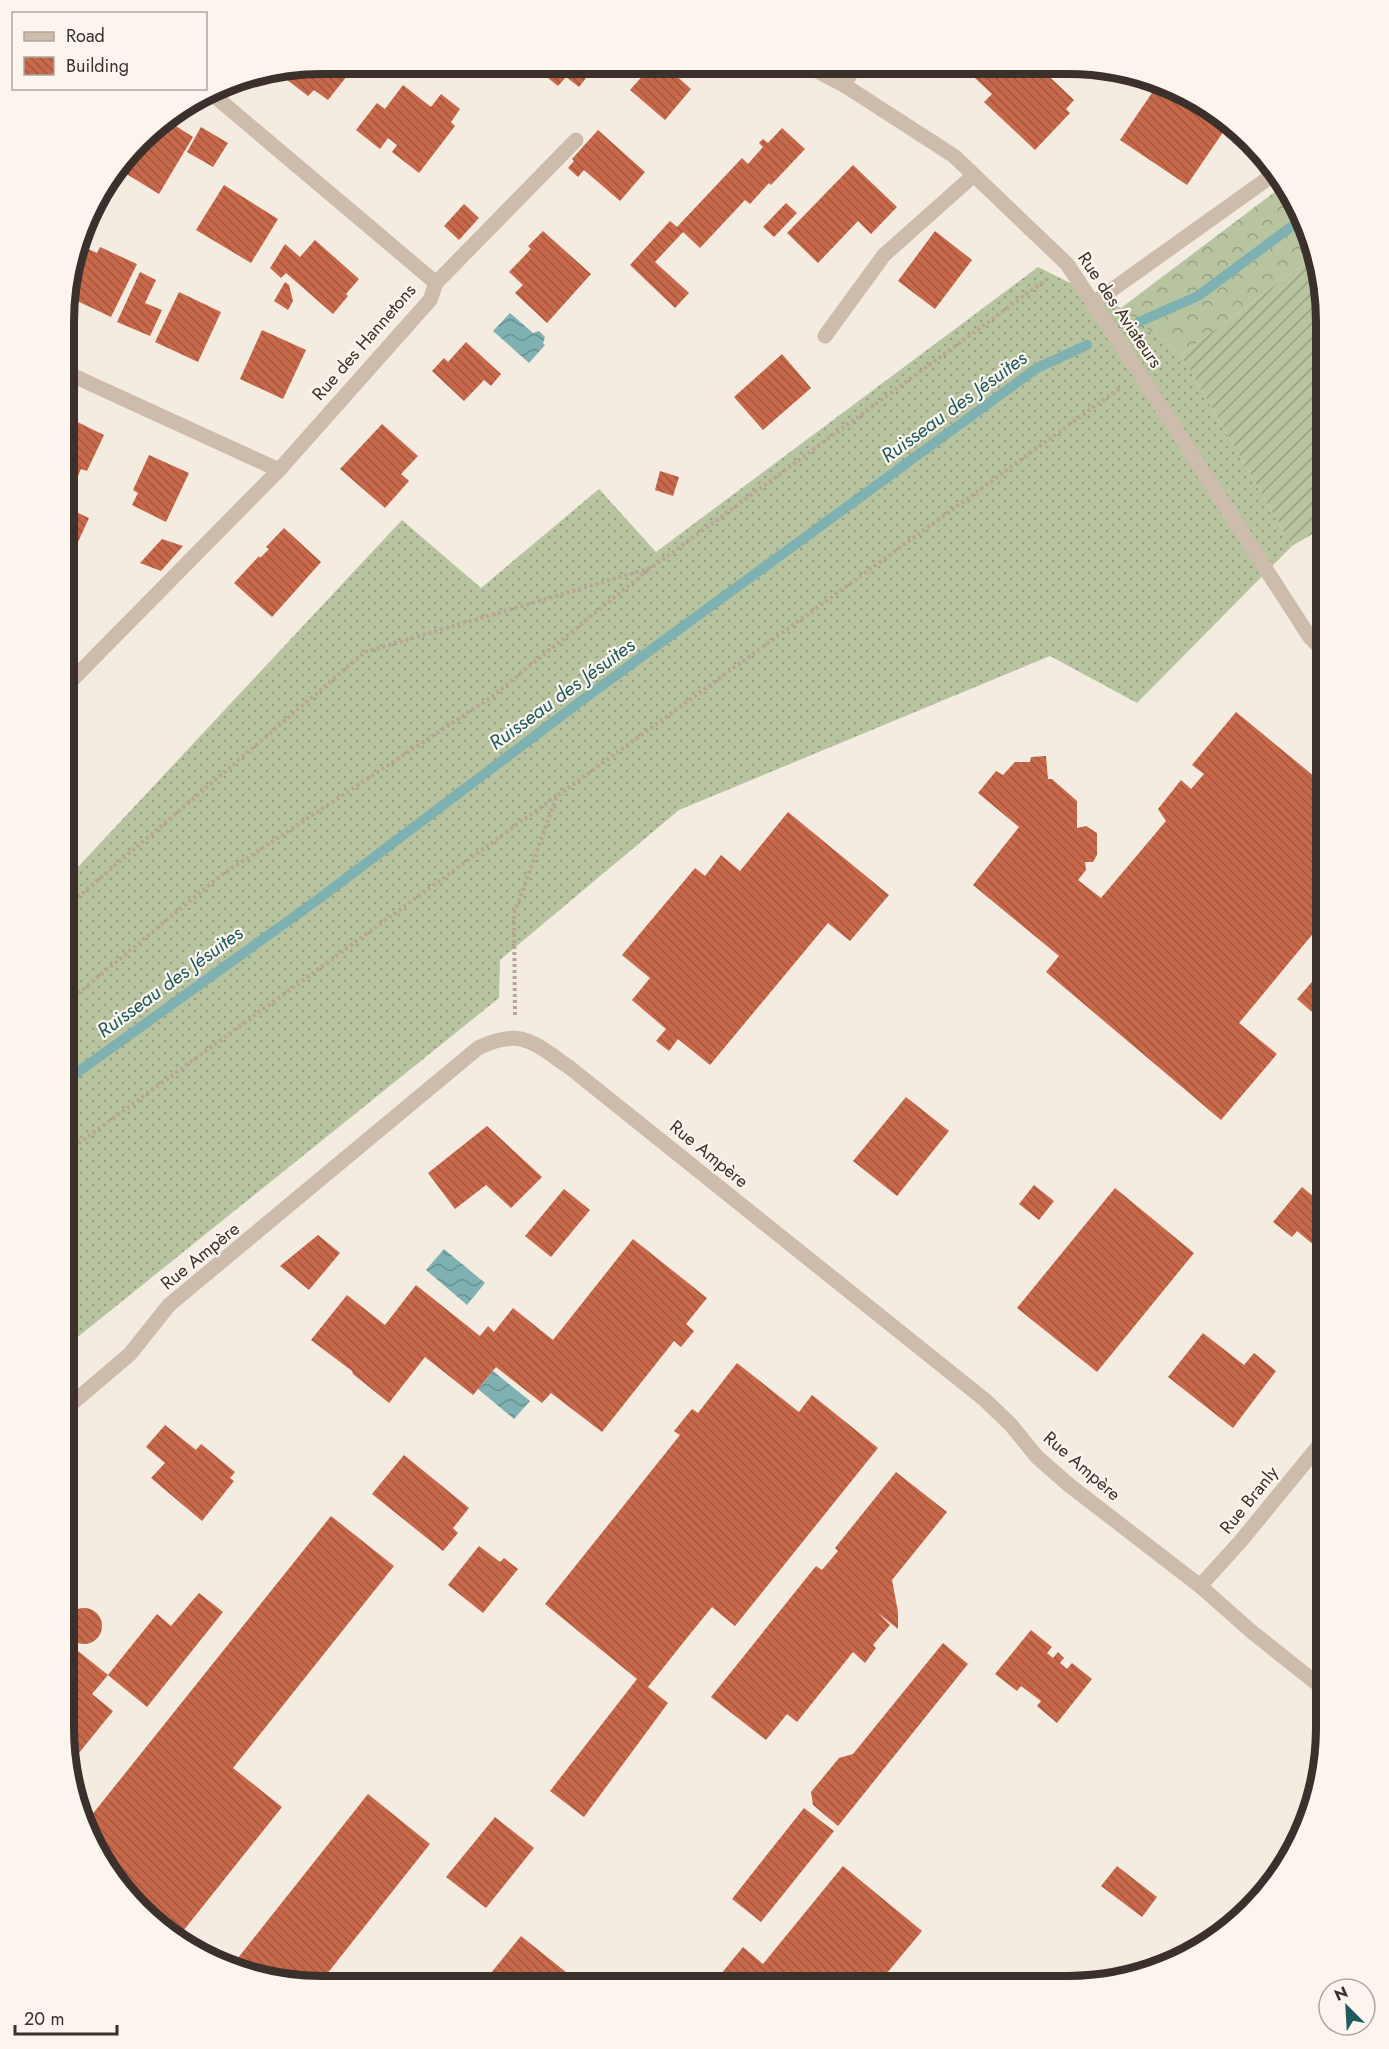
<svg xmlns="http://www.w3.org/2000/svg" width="1389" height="2049" font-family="Jost,sans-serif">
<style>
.grass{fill:url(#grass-dots)}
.forest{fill:url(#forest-crowns)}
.garden{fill:url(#garden-furrows)}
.water{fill:url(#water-waves)}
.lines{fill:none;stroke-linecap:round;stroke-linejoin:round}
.stream{stroke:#7fb0b2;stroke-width:10}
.building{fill:url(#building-back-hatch)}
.path{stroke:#b9a596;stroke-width:4;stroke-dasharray:3 3;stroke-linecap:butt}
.minor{stroke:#cdbbac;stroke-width:15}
.labels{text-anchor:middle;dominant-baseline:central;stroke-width:4.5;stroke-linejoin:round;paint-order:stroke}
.street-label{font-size:18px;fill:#3b302b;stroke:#fbf5ee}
.water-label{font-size:20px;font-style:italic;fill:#1f5a5e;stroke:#fbf5ee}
.rim{fill:none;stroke:#3b302b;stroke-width:8}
</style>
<defs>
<pattern id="grass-dots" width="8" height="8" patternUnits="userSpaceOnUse" patternTransform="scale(1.5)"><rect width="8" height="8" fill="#b8c4a0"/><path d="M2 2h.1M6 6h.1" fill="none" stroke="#97a083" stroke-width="1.8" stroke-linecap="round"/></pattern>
<pattern id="forest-crowns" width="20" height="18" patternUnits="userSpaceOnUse" patternTransform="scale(1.5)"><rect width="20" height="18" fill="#b8c4a0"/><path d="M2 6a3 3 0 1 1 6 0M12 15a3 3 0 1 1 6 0" fill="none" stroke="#97a083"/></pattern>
<pattern id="garden-furrows" width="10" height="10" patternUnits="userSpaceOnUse" patternTransform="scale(1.5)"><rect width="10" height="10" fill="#b8c4a0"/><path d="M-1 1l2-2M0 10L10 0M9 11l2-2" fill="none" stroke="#97a083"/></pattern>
<pattern id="water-waves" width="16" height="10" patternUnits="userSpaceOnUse" patternTransform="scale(1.5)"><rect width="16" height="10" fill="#7fb0b2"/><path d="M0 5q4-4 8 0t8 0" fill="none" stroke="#699091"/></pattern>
<pattern id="building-back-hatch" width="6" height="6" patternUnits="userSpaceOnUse" patternTransform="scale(1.5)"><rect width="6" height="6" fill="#c8694b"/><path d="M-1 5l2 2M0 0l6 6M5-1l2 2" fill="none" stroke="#a4573f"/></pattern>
</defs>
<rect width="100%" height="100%" fill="#f4ebe1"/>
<polygon class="grass" points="1038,267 1121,308 1181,355 1292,546 1137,703 1050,656 679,810 500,960 499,998 64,1348 64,882 402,520 481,588 599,489 656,552"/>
<polygon class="forest" points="1284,185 1306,223 1313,257 1181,355 1121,308"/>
<polygon class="garden" points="1313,257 1326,322 1326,526 1292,546 1181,355"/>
<g class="water">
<polygon points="510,313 533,333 539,331 545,337 543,343 545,345 529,363 493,331"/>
<polygon points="444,1249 485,1283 467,1305 426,1270"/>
<polygon points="493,1371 530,1401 514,1419 478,1389"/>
</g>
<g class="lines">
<g class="stream">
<polyline points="1139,322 1198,296 1303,218"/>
<polyline points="64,1082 320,898 585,698 1037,368 1087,345"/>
</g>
</g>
<g class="building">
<polygon points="322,63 340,63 351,71 328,100 314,90 308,96 282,76 277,82 264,73"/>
<polygon points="486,63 503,64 497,72"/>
<polygon points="545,64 597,64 579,87 566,77 558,86 539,71"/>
<polygon points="653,64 663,64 691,89 665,120 630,90"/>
<polygon points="961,65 1037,65 1074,100 1066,109 1070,113 1035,150 984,102 992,94"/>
<polygon points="1160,81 1166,83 1224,116 1230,122 1187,185 1120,140"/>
<polygon points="403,85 431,107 441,94 460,109 451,122 455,126 419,173 392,152 397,145 388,138 380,149 356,130 377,103 385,109"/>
<polygon points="165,119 193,137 159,194 120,170 132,151 151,127"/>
<polygon points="201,127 228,143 213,167 187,152"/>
<polygon points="782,128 805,149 771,185 769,183 750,204 745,200 700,248 683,232 655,262 689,293 675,308 630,265 670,221 677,227 742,158 748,164 763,147 759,143 763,139 768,143"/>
<polygon points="598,130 645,172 620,201 584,170 578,177 568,168 574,161 572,159"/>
<polygon points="853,165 897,207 871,234 858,221 818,263 787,233"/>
<polygon points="224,185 278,219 251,263 196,230"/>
<polygon points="786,203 797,213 774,237 763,227"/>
<polygon points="464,204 479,218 459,240 444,226"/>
<polygon points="543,231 591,274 547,323 515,293 523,285 509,272 531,249 528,246"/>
<polygon points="935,231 972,260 935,309 898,281"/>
<polygon points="315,240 359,279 346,294 348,296 333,314 286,273 281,278 270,268 285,244 300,257"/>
<polygon points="80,245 97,253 100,247 137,264 111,317 75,300 72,306 65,302 65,288"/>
<polygon points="140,272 156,280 145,303 162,310 150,336 117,322"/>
<polygon points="285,282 289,285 293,301 288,310 274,301"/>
<polygon points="179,292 221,312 198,362 155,342"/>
<polygon points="262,330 306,350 283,399 240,379"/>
<polygon points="466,342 501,374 491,386 484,380 464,401 432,371 444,358 448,362"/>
<polygon points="782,354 811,388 763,430 734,397"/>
<polygon points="65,416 104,435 87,471 81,469 71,492 65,489"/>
<polygon points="382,424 418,456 401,474 409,481 385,508 340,469"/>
<polygon points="149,455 189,473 166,522 132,505 138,493 133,490"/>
<polygon points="660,471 679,477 673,496 655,490"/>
<polygon points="76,512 89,518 78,542 65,536"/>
<polygon points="284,528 321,562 272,617 234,583 259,556 260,558 269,549 266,547"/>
<polygon points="162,539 183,546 161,571 140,563"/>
<polygon points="1236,712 1326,786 1326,918 1239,1023 1277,1054 1221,1120 1046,972 1059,956 973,885 1019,827 978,793 996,771 1003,775 1015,762 1030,762 1031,757 1046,756 1048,779 1052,779 1077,801 1077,828 1086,826 1097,833 1097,855 1093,862 1085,862 1086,870 1078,880 1101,898 1166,821 1158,809 1181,780 1191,789 1204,774 1192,765"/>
<polygon points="788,812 889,895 850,941 828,923 710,1065 678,1039 669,1051 656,1041 666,1029 632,1000 650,978 622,955 695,868 705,876 721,855 740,871"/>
<polygon points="1323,969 1326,972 1326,995 1312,1012 1297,999"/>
<polygon points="906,1097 949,1131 897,1196 853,1161"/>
<polygon points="487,1126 542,1177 511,1208 486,1185 455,1209 428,1173"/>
<polygon points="1034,1185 1054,1201 1039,1220 1019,1204"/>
<polygon points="1302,1187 1326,1207 1326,1255 1297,1231 1292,1237 1273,1222"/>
<polygon points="1115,1188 1194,1253 1097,1372 1017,1308"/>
<polygon points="564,1189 590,1210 551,1257 525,1236"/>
<polygon points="318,1235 340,1253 309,1290 280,1266"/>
<polygon points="633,1239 707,1298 686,1324 694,1331 681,1347 674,1341 602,1432 551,1393 542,1403 496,1367 473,1395 425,1357 389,1403 353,1374 352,1371 311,1340 347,1295 385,1325 416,1285 480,1336 488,1326 494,1332 513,1308 553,1340"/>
<polygon points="1203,1333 1244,1365 1254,1353 1276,1371 1233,1428 1168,1377"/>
<polygon points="737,1363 799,1412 812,1395 878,1448 735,1626 712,1607 686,1639 648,1687 668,1703 584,1817 550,1791 637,1679 545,1604 680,1435 674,1431 692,1409 698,1413"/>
<polygon points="165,1425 196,1450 201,1444 235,1472 230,1478 234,1481 202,1521 151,1478 165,1463 146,1447"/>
<polygon points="404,1455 469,1508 453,1528 458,1533 443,1551 372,1494"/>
<polygon points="896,1472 947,1512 892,1580 898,1612 898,1629 878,1613 890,1625 873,1645 876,1648 865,1663 853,1652 797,1722 787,1714 766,1740 711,1697 816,1566 822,1570 838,1551 835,1548"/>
<polygon points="331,1516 394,1566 233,1768 282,1807 176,1940 165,1933 117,1885 83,1826"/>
<polygon points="479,1546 500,1562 504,1558 518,1569 483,1613 448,1585"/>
<polygon points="199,1593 223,1612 147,1707 108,1675 92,1694 113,1711 70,1764 63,1727 63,1639 108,1675 157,1614 171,1626"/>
<circle cx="84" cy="1626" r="18"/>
<polygon points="1031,1630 1052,1647 1047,1653 1053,1658 1058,1652 1064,1658 1060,1663 1067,1669 1072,1663 1092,1679 1057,1723 1037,1706 1041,1701 1021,1686 1017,1691 995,1674"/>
<polygon points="943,1643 968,1664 838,1826 813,1805 811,1792 839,1758 853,1754"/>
<polygon points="368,1794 430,1844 319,1984 288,1984 230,1968"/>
<polygon points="804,1808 834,1831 761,1922 732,1899"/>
<polygon points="495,1817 534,1848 486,1908 446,1877"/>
<polygon points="843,1866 922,1931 877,1985 712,1985 743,1947 763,1964"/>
<polygon points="1117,1866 1157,1897 1142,1917 1101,1886"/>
<polygon points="521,1936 582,1985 482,1984"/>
</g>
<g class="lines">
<g class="path">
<polyline points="64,909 365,652 651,568 1047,279"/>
<polyline points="64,1005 220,876 490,698 648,570"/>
<polyline points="515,1015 514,914 557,796 1120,388"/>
<polyline points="64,1154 556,796"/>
</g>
<g class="minor">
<polyline points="804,64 844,85 954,156 1067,264 1140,374 1309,636 1326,654"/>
<polyline points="844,85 856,65"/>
<polyline points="436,283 576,140"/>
<polyline points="1092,304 1277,172"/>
<polyline points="825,336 884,255 974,175"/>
<polyline points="65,372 279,470 430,300 436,283 211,93"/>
<polyline points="65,689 66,686 279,470"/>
<path d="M63,1411l67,-57 39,-49 309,-257c43,-21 56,-5 91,19l416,333 26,25 26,32 32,28 131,101 52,46 73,58"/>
<polyline points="1200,1586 1240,1542 1326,1437"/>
</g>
</g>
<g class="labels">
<g class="street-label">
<text transform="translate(1120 310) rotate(56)">Rue des Aviateurs</text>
<text transform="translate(364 342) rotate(-49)">Rue des Hannetons</text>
<text transform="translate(709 1154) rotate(39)">Rue Ampère</text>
<text transform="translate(200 1256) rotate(-39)">Rue Ampère</text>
<text transform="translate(1082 1466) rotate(41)">Rue Ampère</text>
<text transform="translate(1249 1500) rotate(-51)">Rue Branly</text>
</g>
<g class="water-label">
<text transform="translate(954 407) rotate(-36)">Ruisseau des Jésuites</text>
<text transform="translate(562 694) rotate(-36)">Ruisseau des Jésuites</text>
<text transform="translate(170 982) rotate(-36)">Ruisseau des Jésuites</text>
</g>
</g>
<path d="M0 0H1389V2049H0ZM322 74H1068A248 248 0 0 1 1316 322V1728A248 248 0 0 1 1068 1976H322A248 248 0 0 1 74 1728V322A248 248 0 0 1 322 74Z" fill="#fbf5ee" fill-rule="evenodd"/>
<path class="rim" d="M322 74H1068A248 248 0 0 1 1316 322V1728A248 248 0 0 1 1068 1976H322A248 248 0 0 1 74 1728V322A248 248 0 0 1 322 74Z"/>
<rect x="12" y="12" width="195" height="78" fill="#fbf5ee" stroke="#aea6a0" stroke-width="1.5"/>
<rect x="24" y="32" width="30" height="9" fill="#cdbbac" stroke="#aea6a0" stroke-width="1.5"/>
<text x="66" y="42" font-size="18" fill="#3b302b">Road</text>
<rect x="24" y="57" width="30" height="18" fill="url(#building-back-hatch)" stroke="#aea6a0" stroke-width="1.5"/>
<text x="66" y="72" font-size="18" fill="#3b302b">Building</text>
<g transform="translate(1347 2007) rotate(336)"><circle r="28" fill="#fbf5ee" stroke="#aea6a0" stroke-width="1.5"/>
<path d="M0-4.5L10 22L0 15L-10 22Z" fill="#1f5a5e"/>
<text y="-9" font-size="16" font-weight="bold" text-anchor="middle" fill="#3b302b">N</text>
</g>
<path d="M15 2025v9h102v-9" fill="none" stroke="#3b302b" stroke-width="3"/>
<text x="24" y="2025" font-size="18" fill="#3b302b" stroke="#fbf5ee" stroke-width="4.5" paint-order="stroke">20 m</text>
</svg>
